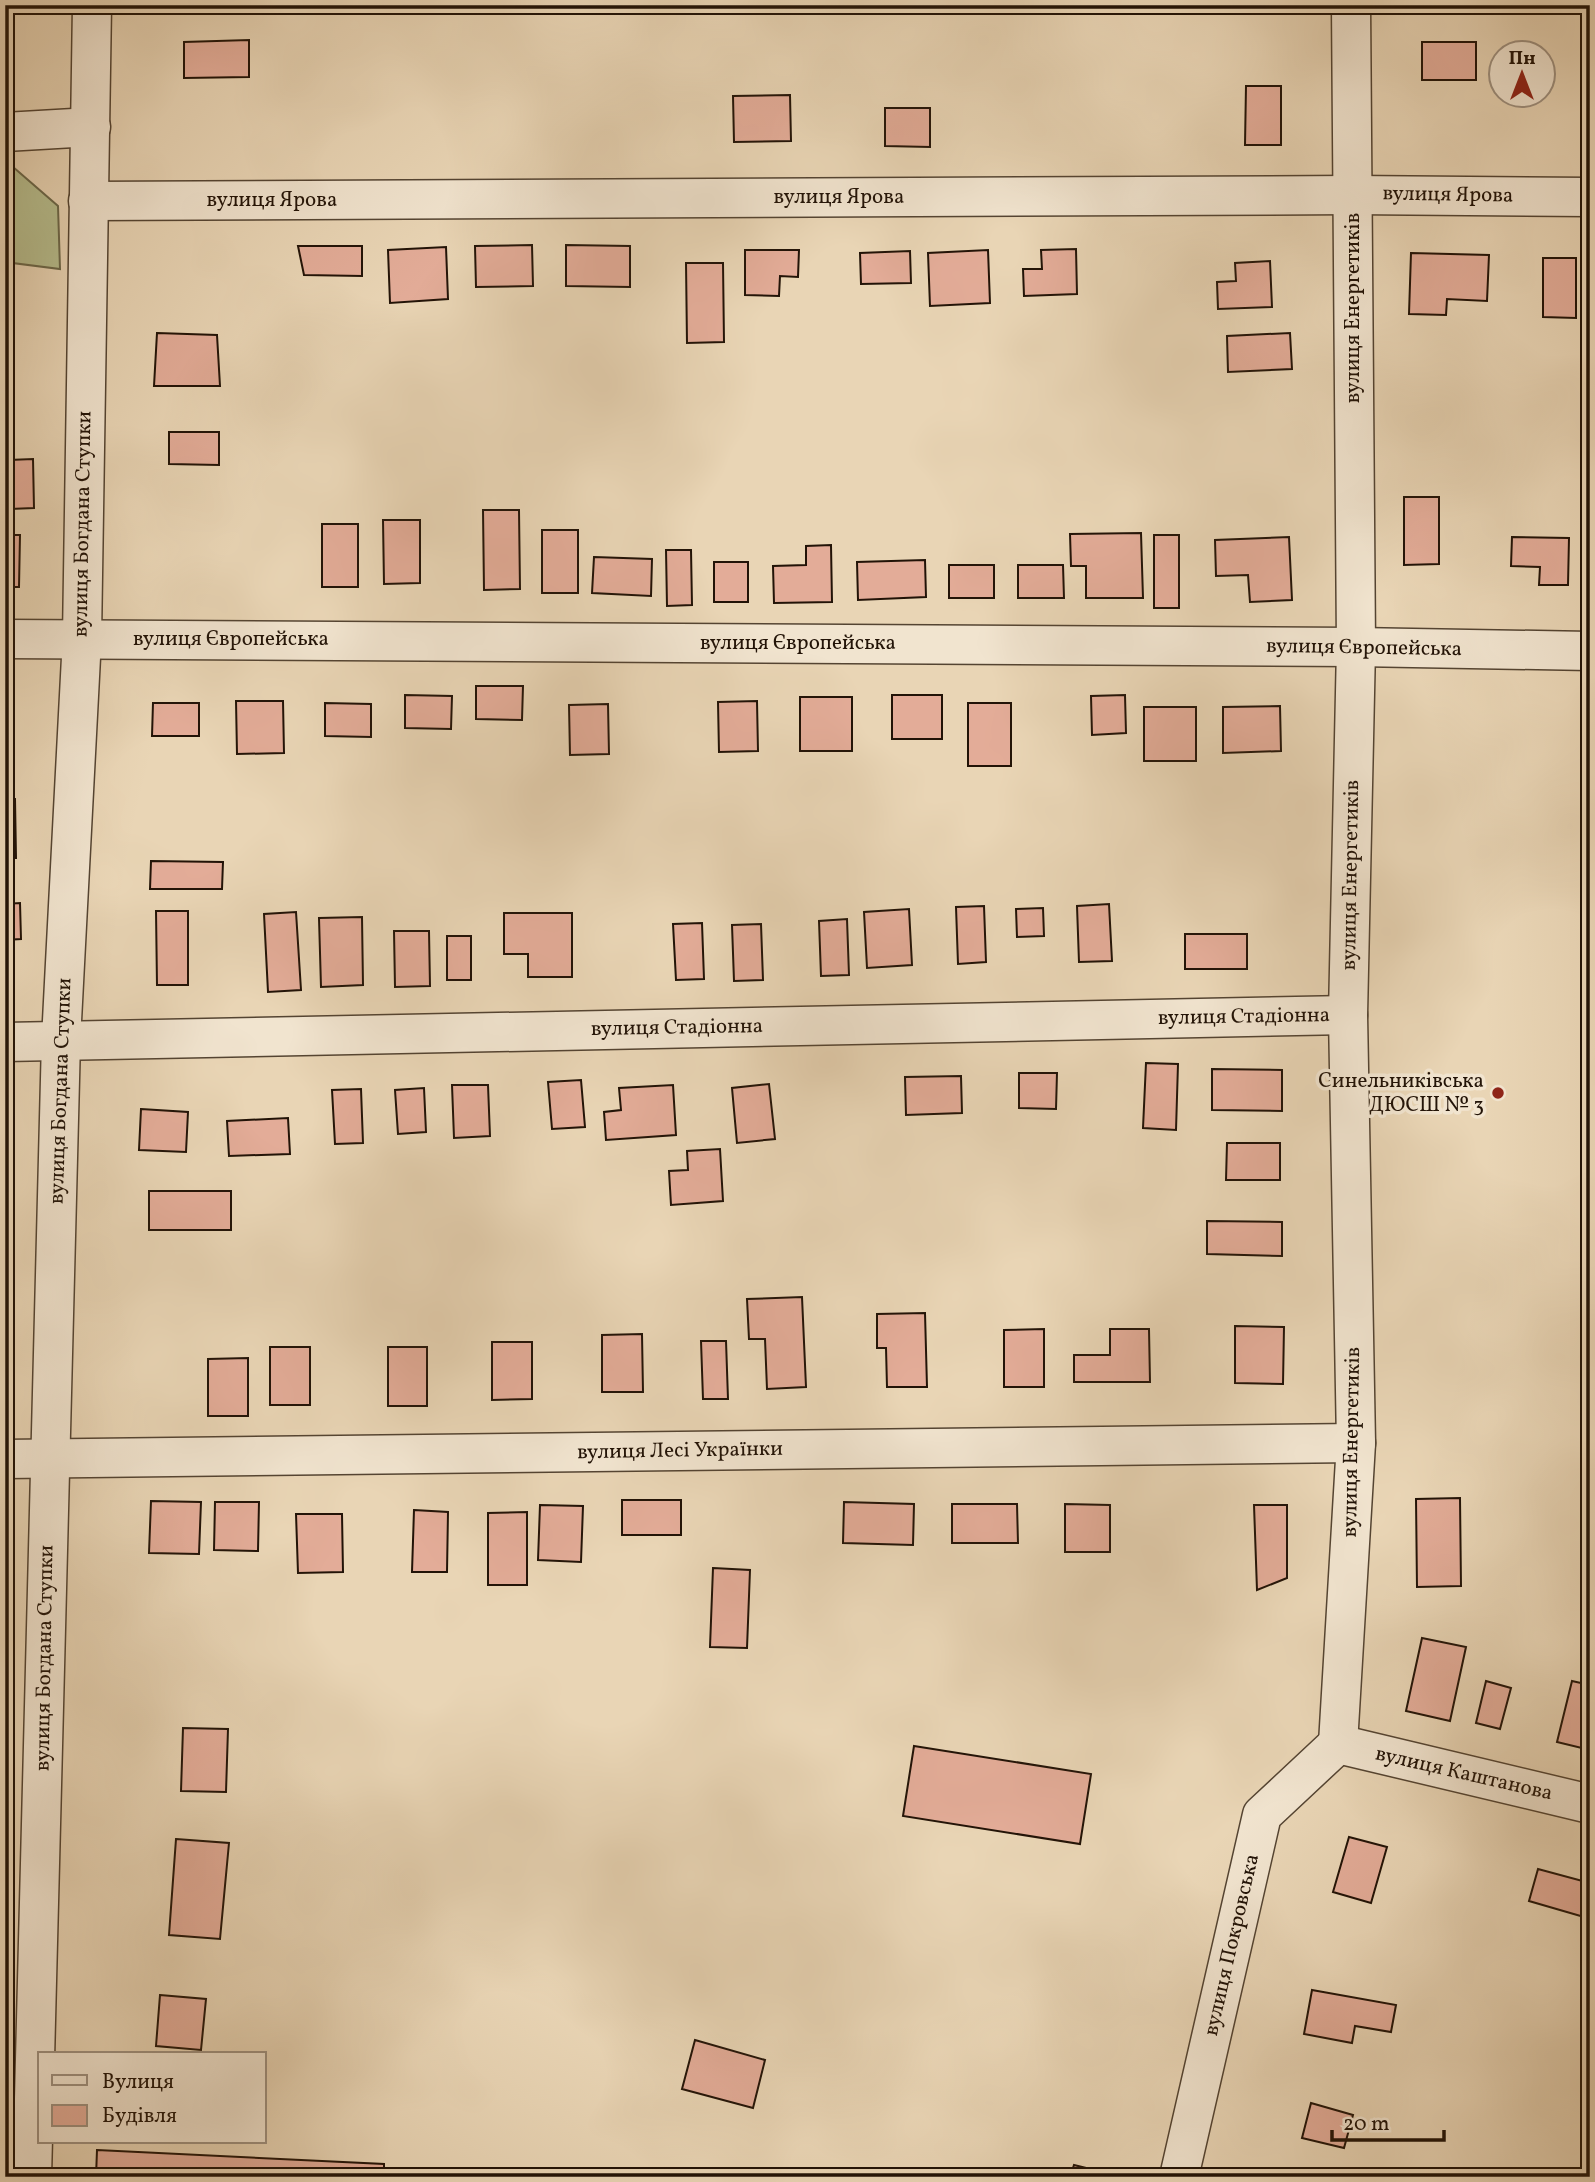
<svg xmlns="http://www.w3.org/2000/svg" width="1595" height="2182" font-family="Vollkorn,serif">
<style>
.green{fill:#b6bd8e;stroke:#6c684a;stroke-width:2}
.building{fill:#e3ac98;stroke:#221307;stroke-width:2}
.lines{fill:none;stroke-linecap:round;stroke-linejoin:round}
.minor-casing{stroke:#544432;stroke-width:41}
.minor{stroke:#f1e4cf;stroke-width:38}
.poi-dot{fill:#8f2418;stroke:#f1e4cf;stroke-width:2.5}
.labels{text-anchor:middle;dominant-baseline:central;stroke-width:7;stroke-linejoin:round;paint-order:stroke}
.street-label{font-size:21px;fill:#221307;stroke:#f1e4cf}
.poi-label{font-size:21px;fill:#221307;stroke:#f1e4cf;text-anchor:end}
</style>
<rect width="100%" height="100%" fill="#e9d5b5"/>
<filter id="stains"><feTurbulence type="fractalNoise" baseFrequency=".00286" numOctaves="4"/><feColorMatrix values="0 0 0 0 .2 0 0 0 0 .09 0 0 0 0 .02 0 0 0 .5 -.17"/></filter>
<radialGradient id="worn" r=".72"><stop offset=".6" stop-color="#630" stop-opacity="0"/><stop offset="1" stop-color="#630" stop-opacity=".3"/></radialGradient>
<polygon class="green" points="5,160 58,206 60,269 5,262"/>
<g class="building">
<polygon points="249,40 249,77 184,78 184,42"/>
<rect x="1422" y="42" width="54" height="38"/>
<polygon points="1246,86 1281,86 1281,145 1245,145"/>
<polygon points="790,95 791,141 734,142 733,96"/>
<polygon points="885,108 930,108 930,147 885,146"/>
<polygon points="532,245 533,286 476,287 475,246"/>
<polygon points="566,245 630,246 630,287 566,286"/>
<polygon points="298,246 362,246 362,276 304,275"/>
<polygon points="446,247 448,299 390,303 388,250"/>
<polygon points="1076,249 1077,294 1024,296 1023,269 1042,269 1041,250"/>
<polygon points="745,250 799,250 798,277 780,276 779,296 745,295"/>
<polygon points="988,250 990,303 930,306 928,253"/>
<polygon points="910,251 911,283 861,284 860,253"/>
<polygon points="1411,253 1489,255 1487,301 1447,299 1446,315 1409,314"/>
<polygon points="1543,258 1576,258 1576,318 1543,317"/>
<polygon points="1270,261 1272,307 1218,309 1217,282 1236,281 1235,263"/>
<polygon points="686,263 723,263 724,342 687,343"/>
<polygon points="157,333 217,335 220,386 154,386"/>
<polygon points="1290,333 1292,369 1228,372 1227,336"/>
<polygon points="169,432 219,432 219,465 169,464"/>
<polygon points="33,459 34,508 10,509 9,460"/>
<polygon points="1404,497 1439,497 1439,564 1404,565"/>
<polygon points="483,510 519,510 520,589 484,590"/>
<polygon points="383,520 420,520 420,583 384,584"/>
<rect x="322" y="524" width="36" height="63"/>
<rect x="542" y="530" width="36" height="63"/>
<polygon points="1141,533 1143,598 1086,598 1086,566 1071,566 1070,534"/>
<polygon points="5,535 20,535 19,587 5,587"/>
<rect x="1154" y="535" width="25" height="73"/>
<polygon points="1289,537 1292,600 1250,602 1248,575 1216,576 1215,540"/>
<polygon points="1512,537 1569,538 1568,585 1539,585 1540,567 1511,566"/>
<polygon points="831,545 832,602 774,603 773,566 806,565 806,546"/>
<polygon points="666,550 691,550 692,605 667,606"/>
<polygon points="594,557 652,559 651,596 592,593"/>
<polygon points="925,560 926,597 858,600 857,562"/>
<rect x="714" y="562" width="34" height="40"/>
<rect x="949" y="565" width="45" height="33"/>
<polygon points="1018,565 1063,565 1064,598 1018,598"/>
<polygon points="476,686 523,686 522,720 476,719"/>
<polygon points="5,694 14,695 13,735 5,735"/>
<polygon points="405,695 452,696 451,729 405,728"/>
<rect x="892" y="695" width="50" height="44"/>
<polygon points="1125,695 1126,733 1092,735 1091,696"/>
<rect x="800" y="697" width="52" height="54"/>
<polygon points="236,701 283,701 284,753 237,754"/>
<polygon points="757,701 758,751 719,752 718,702"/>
<polygon points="153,703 199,703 199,736 152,736"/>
<polygon points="325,703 371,704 371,737 325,736"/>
<rect x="968" y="703" width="43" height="63"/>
<polygon points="608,704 609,754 570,755 569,705"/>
<polygon points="1280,706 1281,751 1223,753 1223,707"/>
<rect x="1144" y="707" width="52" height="54"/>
<polygon points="15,799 16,858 5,858 5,800"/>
<polygon points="151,861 223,862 222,889 150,889"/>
<polygon points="20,903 21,939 5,940 5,904"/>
<polygon points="1109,904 1112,961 1079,962 1077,906"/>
<polygon points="984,906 986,962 958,964 956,907"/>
<polygon points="1043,908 1044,936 1017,937 1016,909"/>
<polygon points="909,909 912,965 867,968 864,912"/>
<polygon points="156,911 188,911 188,985 157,985"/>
<polygon points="296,912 301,990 268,992 264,914"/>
<polygon points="504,913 572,913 572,977 528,977 528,954 504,954"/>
<polygon points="362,917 363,985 321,987 319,918"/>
<polygon points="847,919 849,975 821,976 819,921"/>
<polygon points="702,923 704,979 676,980 673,924"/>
<polygon points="761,924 763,980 734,981 732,925"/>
<polygon points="394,931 429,931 430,986 395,987"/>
<rect x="1185" y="934" width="62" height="35"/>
<rect x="447" y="936" width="24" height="44"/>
<polygon points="5,947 12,947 10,995 5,995"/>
<polygon points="1146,1063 1178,1064 1176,1130 1143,1128"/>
<polygon points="1212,1069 1282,1070 1282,1111 1212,1110"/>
<polygon points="1019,1073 1057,1073 1056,1109 1019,1108"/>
<polygon points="961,1076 962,1113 906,1115 905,1077"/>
<polygon points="581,1080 585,1127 552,1129 548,1082"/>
<polygon points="769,1084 775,1139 737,1143 732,1088"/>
<polygon points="452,1085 488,1085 490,1136 454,1138"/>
<polygon points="673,1085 676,1135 606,1140 604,1112 621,1110 619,1088"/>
<polygon points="424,1088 426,1132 398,1134 395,1090"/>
<polygon points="361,1089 363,1143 335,1144 332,1090"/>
<polygon points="141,1109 188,1112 186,1152 139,1150"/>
<polygon points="288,1118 290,1154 229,1156 227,1121"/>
<polygon points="1227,1143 1280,1143 1280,1180 1226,1180"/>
<polygon points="720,1149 723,1201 671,1205 669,1171 688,1170 687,1151"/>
<rect x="149" y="1191" width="82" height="39"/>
<polygon points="1207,1221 1282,1222 1282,1256 1207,1254"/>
<polygon points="5,1288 8,1402 5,1402"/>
<polygon points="802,1297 806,1387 767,1389 765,1339 749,1339 747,1299"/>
<polygon points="925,1313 927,1387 887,1387 886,1348 877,1348 877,1314"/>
<polygon points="1235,1326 1284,1327 1283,1384 1235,1383"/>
<polygon points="1044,1329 1044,1387 1004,1387 1004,1330"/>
<polygon points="1110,1329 1149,1329 1150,1382 1074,1382 1074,1355 1110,1355"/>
<polygon points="642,1334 643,1392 602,1392 602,1335"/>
<polygon points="701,1341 726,1341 728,1399 703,1399"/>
<polygon points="492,1342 532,1342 532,1399 492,1400"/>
<rect x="270" y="1347" width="40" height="58"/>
<rect x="388" y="1347" width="39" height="59"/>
<polygon points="248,1358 248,1416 208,1416 208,1359"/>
<polygon points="1460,1498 1461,1586 1417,1587 1416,1499"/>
<rect x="622" y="1500" width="59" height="35"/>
<polygon points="151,1501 201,1502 199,1554 149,1553"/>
<polygon points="215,1502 259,1502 258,1551 214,1550"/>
<polygon points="844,1502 914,1504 913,1545 843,1543"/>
<polygon points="952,1504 1017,1504 1018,1543 952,1543"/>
<polygon points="1065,1504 1110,1505 1110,1552 1065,1552"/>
<polygon points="540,1505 583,1506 581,1562 538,1560"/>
<polygon points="1254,1505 1287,1505 1287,1578 1257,1590"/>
<polygon points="414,1510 448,1512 447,1572 412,1572"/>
<polygon points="527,1512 527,1585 488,1585 488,1513"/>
<polygon points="296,1514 342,1514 343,1572 298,1573"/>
<polygon points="713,1568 750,1570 747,1648 710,1647"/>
<polygon points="1422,1638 1466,1647 1450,1721 1406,1711"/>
<polygon points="1486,1681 1511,1688 1500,1729 1476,1723"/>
<polygon points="1572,1681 1590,1685 1590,1750 1557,1742"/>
<polygon points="183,1728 228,1729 226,1792 181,1791"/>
<polygon points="914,1746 1091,1774 1080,1844 903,1816"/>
<polygon points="1349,1837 1387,1847 1371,1903 1333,1892"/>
<polygon points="176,1839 229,1843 220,1939 169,1935"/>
<polygon points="1538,1869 1590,1883 1590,1897 1584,1917 1529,1901"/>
<polygon points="1312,1990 1396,2005 1391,2032 1355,2026 1352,2043 1304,2034"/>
<polygon points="160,1995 206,1999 201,2050 156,2046"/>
<polygon points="695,2040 765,2060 753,2108 682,2089"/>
<polygon points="1311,2103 1353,2115 1344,2148 1302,2138"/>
<polygon points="97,2150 384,2164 384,2177 96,2177"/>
<polygon points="1074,2165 1115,2175 1115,2177 1070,2177"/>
</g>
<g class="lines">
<defs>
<g id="minor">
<polyline points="5,132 91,127"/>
<polyline points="88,201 1352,195 1590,197"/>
<polyline points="5,639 1356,647 1590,651"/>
<polyline points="5,1042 1348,1015"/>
<polyline points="5,1459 1356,1443"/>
<polyline points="1338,1744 1356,1443 1348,1015 1356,647 1351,5"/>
<polyline points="1338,1744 1590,1804"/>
<polyline points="32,2177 61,1040 82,638 92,5"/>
<polyline points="1179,2177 1262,1815 1338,1744"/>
</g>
</defs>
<use href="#minor" class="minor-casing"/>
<use href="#minor" class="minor"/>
</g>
<circle class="poi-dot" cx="1498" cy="1093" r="7"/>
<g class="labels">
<g class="street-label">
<text transform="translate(1448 195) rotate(1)">вулиця Ярова</text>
<text x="839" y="197">вулиця Ярова</text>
<text x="272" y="200">вулиця Ярова</text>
<text transform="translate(1353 308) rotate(-90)">вулиця Енергетиків</text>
<text transform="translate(83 524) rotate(-89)">вулиця Богдана Ступки</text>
<text x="231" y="639">вулиця Європейська</text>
<text x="798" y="643">вулиця Європейська</text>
<text transform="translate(1364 648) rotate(1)">вулиця Європейська</text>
<text transform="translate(1351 875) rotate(-89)">вулиця Енергетиків</text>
<text transform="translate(1244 1017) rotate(-1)">вулиця Стадіонна</text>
<text transform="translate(677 1028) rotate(-1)">вулиця Стадіонна</text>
<text transform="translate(61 1091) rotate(-88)">вулиця Богдана Ступки</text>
<text transform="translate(1352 1442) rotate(-89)">вулиця Енергетиків</text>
<text transform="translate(680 1451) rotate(-1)">вулиця Лесі Українки</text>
<text transform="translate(45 1658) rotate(-89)">вулиця Богдана Ступки</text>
<text transform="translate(1464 1774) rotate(13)">вулиця Каштанова</text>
<text transform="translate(1232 1945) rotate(-77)">вулиця Покровська</text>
</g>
<g class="poi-label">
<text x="1484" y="1081">Синельниківська<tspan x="1484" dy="24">ДЮСШ № 3</tspan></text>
</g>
</g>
<rect width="1595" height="2182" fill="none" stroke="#e9d5b5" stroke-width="28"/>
<rect x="7" y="7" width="1581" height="2168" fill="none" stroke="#221307" stroke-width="3.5"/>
<rect x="14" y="14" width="1567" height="2154" fill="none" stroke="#221307" stroke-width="2"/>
<rect x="38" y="2052" width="228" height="91" fill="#f1e4cf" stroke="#9e907f" stroke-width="2"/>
<rect x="52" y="2075" width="35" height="10" fill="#f1e4cf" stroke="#9e907f" stroke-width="2"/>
<text x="102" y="2088" font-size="21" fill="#221307">Вулиця</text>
<rect x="52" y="2105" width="35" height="21" fill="#e3ac98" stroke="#9e907f" stroke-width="2"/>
<text x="102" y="2122" font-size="21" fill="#221307">Будівля</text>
<g transform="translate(1522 74)"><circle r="33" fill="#f1e4cf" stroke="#9e907f" stroke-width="2"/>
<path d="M0-5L12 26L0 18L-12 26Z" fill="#8f2418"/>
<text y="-10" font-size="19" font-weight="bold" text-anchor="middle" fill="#221307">Пн</text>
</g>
<path d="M1332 2130v10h112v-10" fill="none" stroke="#221307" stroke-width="3.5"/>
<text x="1343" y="2130" font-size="21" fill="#221307" stroke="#f1e4cf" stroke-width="5" paint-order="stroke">20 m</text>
<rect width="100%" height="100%" filter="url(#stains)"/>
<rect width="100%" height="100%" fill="url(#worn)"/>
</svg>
